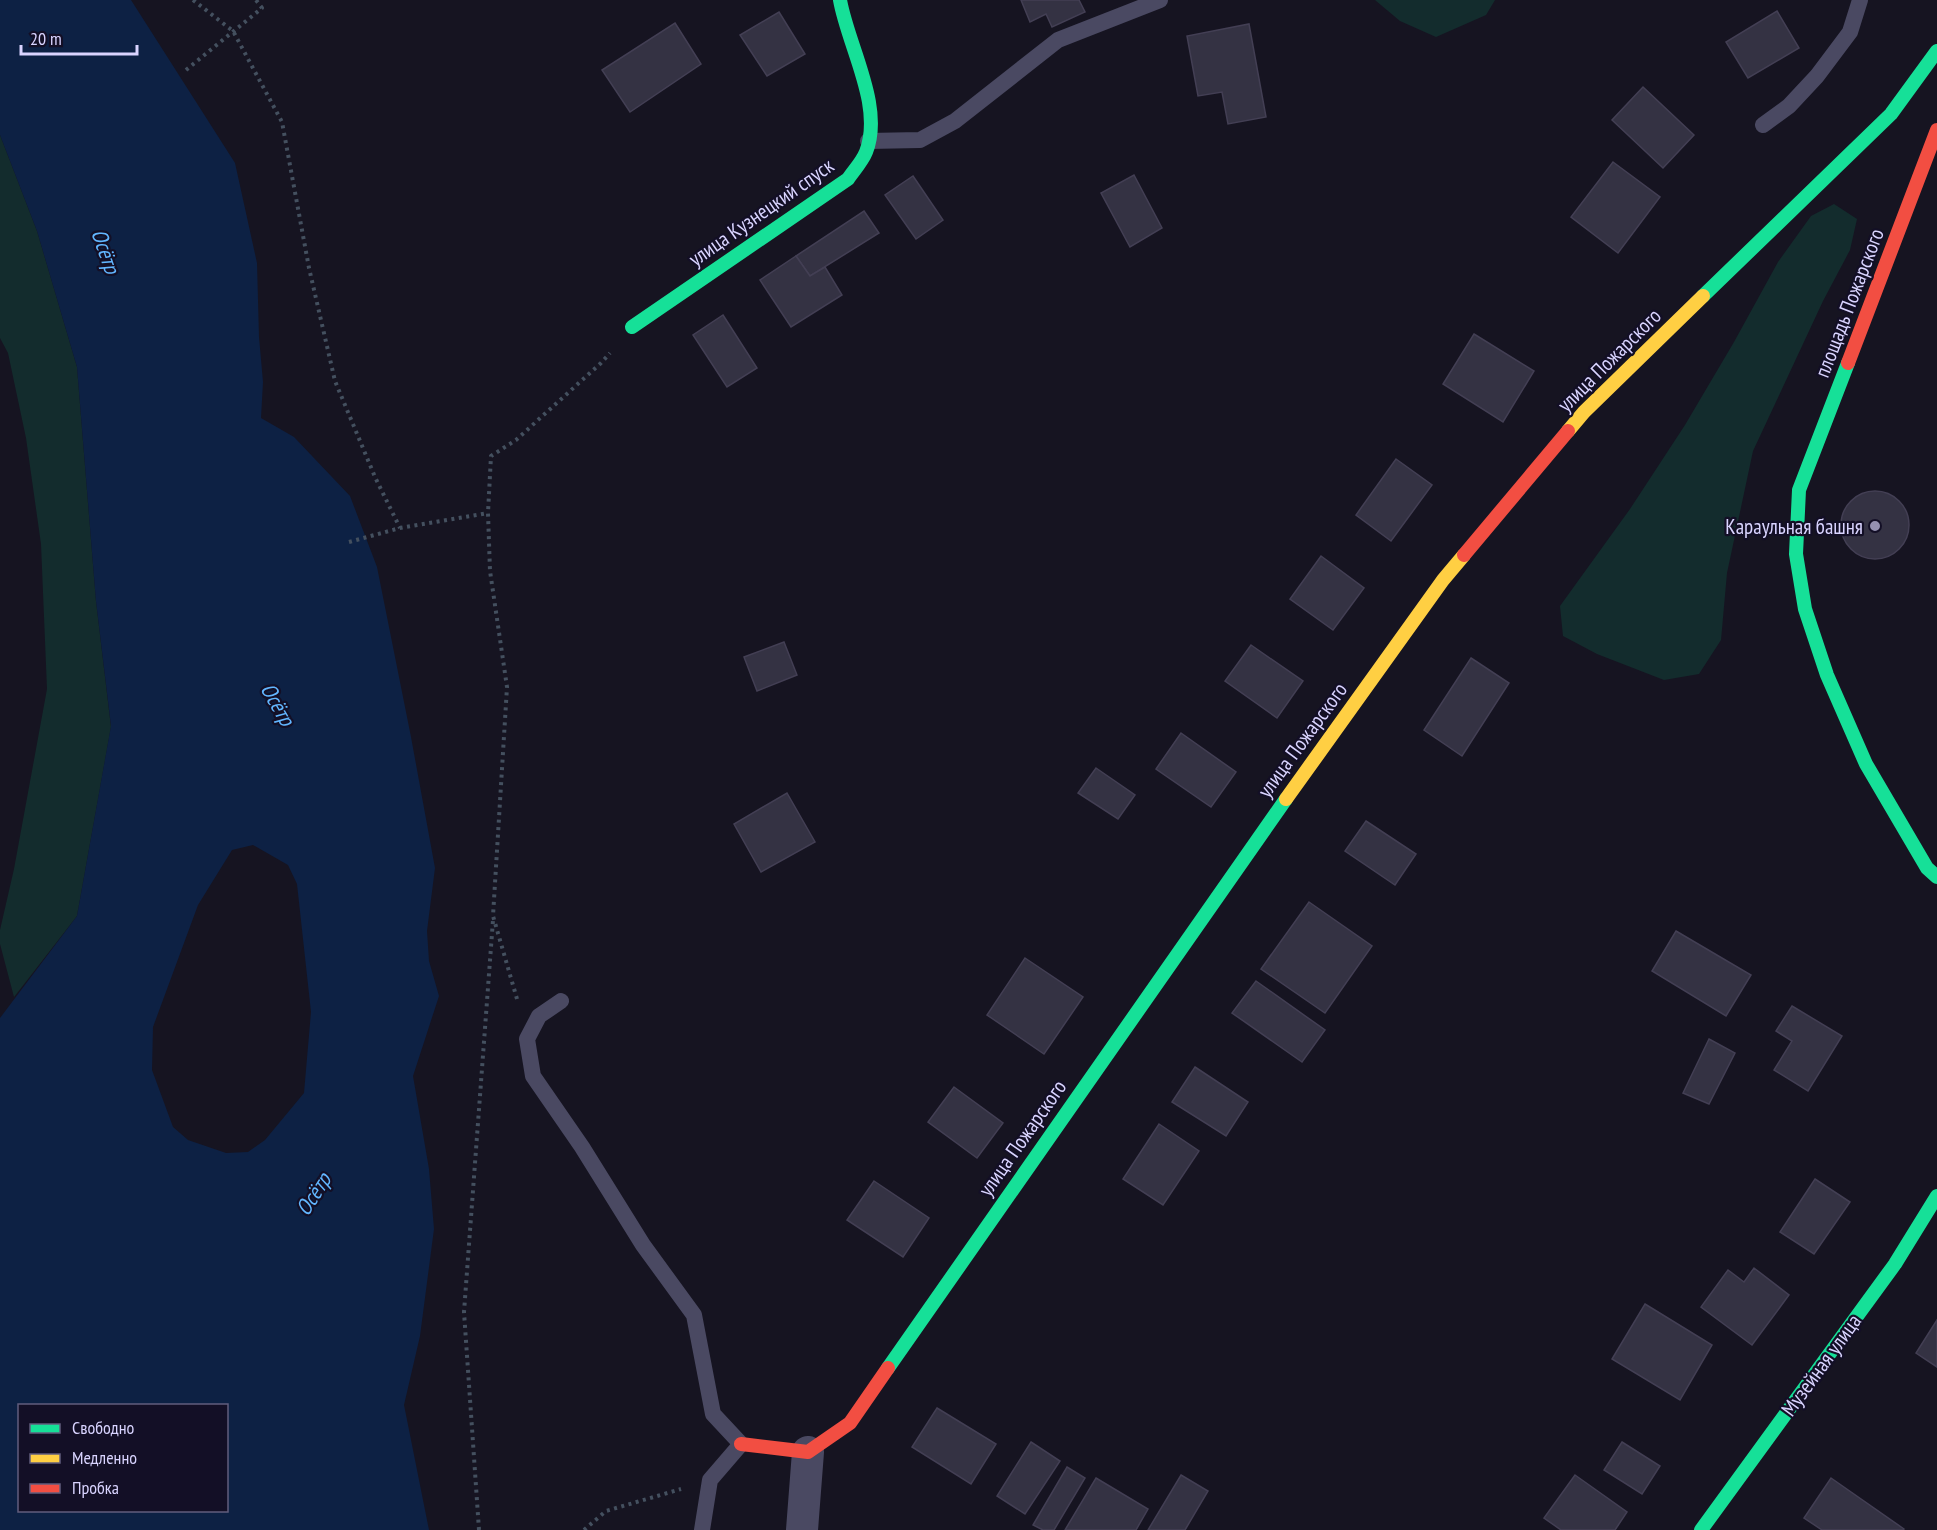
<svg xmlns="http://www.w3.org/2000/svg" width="1937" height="1530" font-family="'PT Sans Narrow',sans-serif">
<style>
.green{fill:#132c2d}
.water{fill:#0d2144;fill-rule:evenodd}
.building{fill:#343243;stroke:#433f54;stroke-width:1.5}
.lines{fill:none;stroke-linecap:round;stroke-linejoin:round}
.path{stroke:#44505f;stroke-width:4;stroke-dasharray:3 4.5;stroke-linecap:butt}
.lane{stroke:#4a4962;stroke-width:16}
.street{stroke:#4a4962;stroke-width:32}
.fast{stroke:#16e098;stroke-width:14}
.slow{stroke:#ffcf43;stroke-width:14}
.jam{stroke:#f24e42;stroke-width:14}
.poi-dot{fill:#9591b1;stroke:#130f26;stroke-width:2}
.labels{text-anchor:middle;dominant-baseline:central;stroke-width:4.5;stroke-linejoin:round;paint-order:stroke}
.street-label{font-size:21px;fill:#d9d4ff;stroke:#130f26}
.poi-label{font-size:21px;fill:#d9d4ff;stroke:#130f26;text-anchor:end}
.water-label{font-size:22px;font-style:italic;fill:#62b6ff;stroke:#130f26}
</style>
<rect width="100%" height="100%" fill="#161421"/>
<g class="green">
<polygon points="1375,0 1495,0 1486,15 1436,37 1400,21"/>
<polygon points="0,135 37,231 77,367 96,601 111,727 77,916 14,997 0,944 0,930 14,869 47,689 41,544 26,438 8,353 0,338"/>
<polygon points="1834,204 1857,219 1850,250 1823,301 1753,451 1727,573 1721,640 1699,674 1664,680 1597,654 1563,636 1560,606 1630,509 1685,425 1734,342 1778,262 1811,216"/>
</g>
<path class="water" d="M0,0h131l104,163 22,100 2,74 4,45 -2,36 33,19 56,59 27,71 34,170 24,131 -8,63 2,30 10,35 -26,80 16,93 5,60 -14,107 -16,69 25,125h-429v-512l77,-102 34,-190 -15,-125 -19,-234 -40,-136 -37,-96zM253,845l35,20 9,19 14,128 -7,81 -39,47 -17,12 -22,1 -38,-13 -15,-13 -21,-57 1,-43 45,-122 34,-55zM20,1406h206v104h-206z"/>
<g class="building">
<polygon points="1021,0 1079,0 1085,12 1052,27 1046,14 1030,22"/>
<polygon points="1777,11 1799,48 1748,78 1726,42"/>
<polygon points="779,12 805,54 767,76 740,35"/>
<polygon points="675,23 701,64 630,112 602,70"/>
<polygon points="1249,24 1266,117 1228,124 1222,92 1198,96 1187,36"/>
<polygon points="1643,87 1694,135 1663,168 1612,120"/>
<polygon points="1613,162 1660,197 1618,253 1571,217"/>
<polygon points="1134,175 1162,228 1130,247 1101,193"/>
<polygon points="913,176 943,220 916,239 885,195"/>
<polygon points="864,211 879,233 810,276 796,256"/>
<polygon points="796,256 810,276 825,267 842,295 791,327 760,280"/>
<polygon points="723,315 757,368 727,387 693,335"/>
<polygon points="1474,334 1534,371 1503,422 1443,384"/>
<polygon points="1396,459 1432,485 1391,541 1356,515"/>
<circle cx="1875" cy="525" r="34"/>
<polygon points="1321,556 1364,588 1333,630 1290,599"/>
<polygon points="784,642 797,675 757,691 744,657"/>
<polygon points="1251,645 1303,681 1277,718 1225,681"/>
<polygon points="1471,658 1509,683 1462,756 1424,730"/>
<polygon points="1181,733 1236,772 1211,807 1156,769"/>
<polygon points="1096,768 1135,795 1118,819 1078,793"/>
<polygon points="787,793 815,842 761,872 734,824"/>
<polygon points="1366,821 1416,854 1395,885 1345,851"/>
<polygon points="1309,902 1372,946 1325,1013 1261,969"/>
<polygon points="1676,931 1751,975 1726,1016 1652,971"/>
<polygon points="1025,958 1083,997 1044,1054 987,1015"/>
<polygon points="1256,981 1325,1030 1302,1062 1232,1013"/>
<polygon points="1792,1006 1842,1036 1808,1091 1774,1070 1792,1041 1776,1031"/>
<polygon points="1709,1039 1735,1053 1709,1104 1683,1093"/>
<polygon points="1195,1067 1248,1102 1226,1136 1172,1102"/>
<polygon points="954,1087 1003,1123 977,1158 928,1122"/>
<polygon points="1159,1124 1199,1151 1163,1205 1123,1179"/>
<polygon points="1815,1179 1850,1202 1814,1254 1780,1232"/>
<polygon points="874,1181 929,1218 903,1257 847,1220"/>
<polygon points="1754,1268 1789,1295 1752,1345 1701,1307 1728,1270 1744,1282"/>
<polygon points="1645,1304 1712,1345 1680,1400 1612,1359"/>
<polygon points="1937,1320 1937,1367 1916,1353"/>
<polygon points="937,1408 996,1444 971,1484 912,1447"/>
<polygon points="1031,1442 1060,1461 1025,1514 997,1496"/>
<polygon points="1622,1442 1660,1466 1642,1494 1604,1470"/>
<polygon points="1067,1467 1085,1478 1054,1530 1043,1530 1033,1525"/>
<polygon points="1181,1475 1208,1491 1185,1530 1148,1530"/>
<polygon points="1575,1475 1627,1512 1615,1530 1561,1530 1544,1518"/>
<polygon points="1096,1478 1148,1509 1136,1530 1065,1530"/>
<polygon points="1831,1478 1904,1529 1903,1530 1822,1530 1804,1518"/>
</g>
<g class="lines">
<g class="path">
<polyline points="193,0 233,31 282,122 309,268 335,381 375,477 400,528"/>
<polyline points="186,70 262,8 256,0"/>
<polyline points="349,542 400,528 488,513"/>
<polyline points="517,999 493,916 507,687 490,571 488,513 491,456 516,440 601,363 610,353"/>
<polyline points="479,1530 464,1312 493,920"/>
<polyline points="584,1530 606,1511 681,1489"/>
</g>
<g class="lane">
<polyline points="1763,125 1789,106 1817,76 1850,32 1860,0"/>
<polyline points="868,141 920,140 955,121 1058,40 1160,0"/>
<polyline points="561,1001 539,1016 527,1039 533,1076 582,1147 643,1245 694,1315 713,1414 741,1444 710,1480 702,1530"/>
</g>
<polyline class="street" points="802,1530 808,1452"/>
<g class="fast">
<polyline points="1703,296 1891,114 1937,51"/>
<path d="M632,327l216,-148c6,-9 14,-17 18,-27 18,-46 -18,-106 -26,-152"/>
<polyline points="1848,363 1799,490 1796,554 1805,609 1827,675 1866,764 1927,868 1937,877"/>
<polyline points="888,1368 1286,799"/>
<polyline points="1701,1530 1895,1264 1937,1196"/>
</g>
<g class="slow">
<polyline points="1568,431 1584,412 1703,296"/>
<polyline points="1286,799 1443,580 1464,555"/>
</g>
<g class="jam">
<polyline points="1848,363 1937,130"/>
<polyline points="1464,555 1568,431"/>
<polyline points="741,1444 808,1452 850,1423 888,1368"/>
</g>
</g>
<circle class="poi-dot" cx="1875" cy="526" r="6"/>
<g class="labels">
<g class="street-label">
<text transform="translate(761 212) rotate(-35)">улица Кузнецкий спуск</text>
<text transform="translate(1849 303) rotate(-69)">площадь Пожарского</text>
<text transform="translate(1609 360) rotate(-45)">улица Пожарского</text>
<text transform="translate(1302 740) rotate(-54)">улица Пожарского</text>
<text transform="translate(1022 1138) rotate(-55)">улица Пожарского</text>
<text transform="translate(1821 1365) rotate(-54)">Музейная улица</text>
</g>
<g class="poi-label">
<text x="1863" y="526">Караульная башня</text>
</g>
<g class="water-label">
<text transform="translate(106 251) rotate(71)">Осётр</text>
<text transform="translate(278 704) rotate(60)">Осётр</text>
<text transform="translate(313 1194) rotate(-57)">Осётр</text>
</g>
</g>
<rect x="18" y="1404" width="210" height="108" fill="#130f26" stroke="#625e7d" stroke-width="1.5"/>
<rect x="30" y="1424" width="30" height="9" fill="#16e098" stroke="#625e7d" stroke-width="1.5"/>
<text x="72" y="1434" font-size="18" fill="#d9d4ff">Свободно</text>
<rect x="30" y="1454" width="30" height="9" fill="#ffcf43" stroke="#625e7d" stroke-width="1.5"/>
<text x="72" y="1464" font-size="18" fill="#d9d4ff">Медленно</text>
<rect x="30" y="1484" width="30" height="9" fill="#f24e42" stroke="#625e7d" stroke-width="1.5"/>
<text x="72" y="1494" font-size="18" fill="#d9d4ff">Пробка</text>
<path d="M21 45v9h116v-9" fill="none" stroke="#d9d4ff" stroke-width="3"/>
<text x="30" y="45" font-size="18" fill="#d9d4ff" stroke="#130f26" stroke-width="4.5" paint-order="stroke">20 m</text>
</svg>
